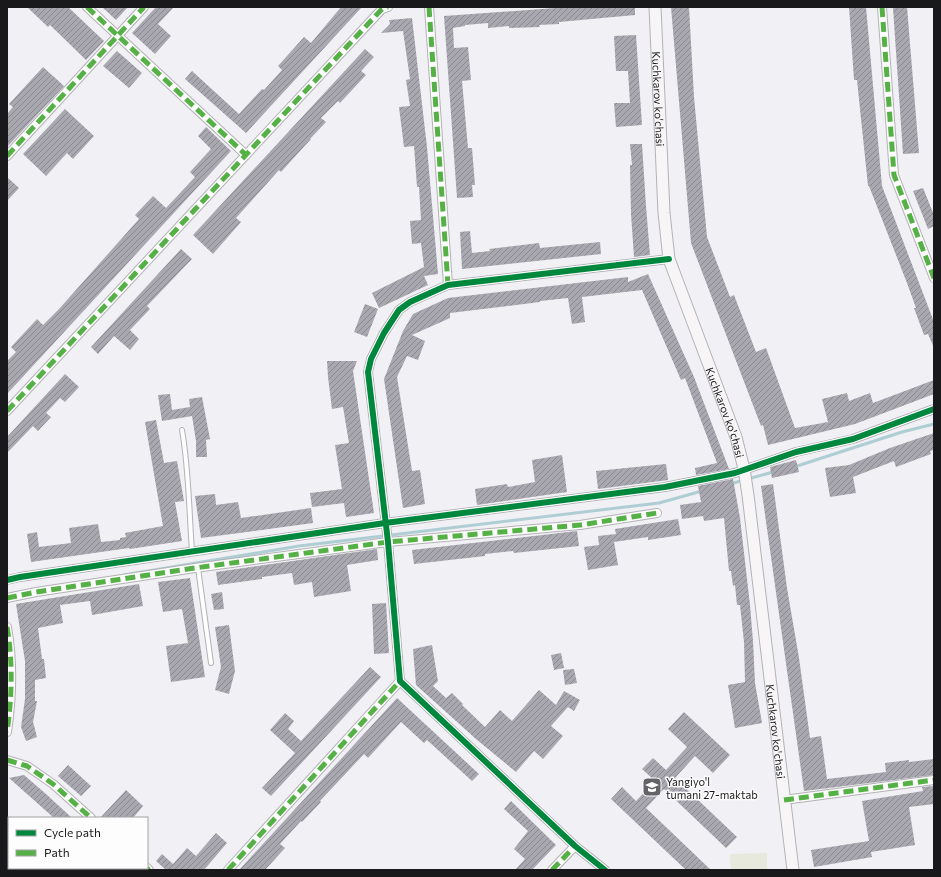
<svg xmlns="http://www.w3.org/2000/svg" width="941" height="877" font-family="Commissioner,sans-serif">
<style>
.green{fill:#e7e9dd}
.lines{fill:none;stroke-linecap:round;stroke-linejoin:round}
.stream{stroke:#aeced4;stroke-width:3}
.building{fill:url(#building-hatch)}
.service-casing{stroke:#b3b3b6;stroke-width:6}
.minor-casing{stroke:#b3b3b6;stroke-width:10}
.secondary-casing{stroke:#b3b3b6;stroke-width:13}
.service{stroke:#fdfdfe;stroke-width:4}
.minor{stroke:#fdfdfe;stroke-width:8}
.secondary{stroke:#f8f5f7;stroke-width:11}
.quiet{stroke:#55b145;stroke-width:5;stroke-dasharray:10 5;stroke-linecap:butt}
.cycleway-casing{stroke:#fdfdfe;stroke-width:8}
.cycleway{stroke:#00873e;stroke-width:6}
.labels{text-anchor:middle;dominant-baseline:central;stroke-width:3;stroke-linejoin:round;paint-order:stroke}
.street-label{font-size:11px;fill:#19191b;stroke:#fdfdfe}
.poi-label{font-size:11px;fill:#19191b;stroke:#fdfdfe;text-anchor:start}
</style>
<defs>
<pattern id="building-hatch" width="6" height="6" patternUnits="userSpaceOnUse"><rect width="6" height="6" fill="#a9a8b1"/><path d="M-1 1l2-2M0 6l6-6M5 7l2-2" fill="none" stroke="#89888f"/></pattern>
</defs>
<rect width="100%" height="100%" fill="#f0f0f5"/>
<polygon class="green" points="767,853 767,870 731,870 730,854"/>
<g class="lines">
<g class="stream">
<polyline points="794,467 902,432 934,424"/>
<polyline points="748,479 773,472"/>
<polyline points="731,484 743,480"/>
<polyline points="124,575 299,546 659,503 702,491"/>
</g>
</g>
<g class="building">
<polygon points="27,7 68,7 104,41 86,60 50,25 48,27"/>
<polygon points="102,7 128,7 116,20"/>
<polygon points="156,7 174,7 158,24 171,36 155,54 132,33"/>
<polygon points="341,7 362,7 246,133 185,79 192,71 239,114 262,89 264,90 282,70 278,66 304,37 311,43"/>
<polygon points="569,7 635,7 635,15 559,22 559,24 539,25 540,27 509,28 509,26 488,28 488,23 465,25 465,26 453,28 454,48 468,47 471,80 462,81 468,148 472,148 475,185 472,185 473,197 457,198 444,16"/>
<polygon points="671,7 689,7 694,97 707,237 730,297 734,295 756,352 766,348 795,428 828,422 822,399 847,393 849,401 870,393 873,403 934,380 934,394 855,424 768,445 763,425 761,426 691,243"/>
<polygon points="849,7 866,7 882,186 934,322 934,348 928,334 924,335 914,308 916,308 907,283 869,186 868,186 857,80 854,80"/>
<polygon points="907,7 919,153 903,154 893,8"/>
<polygon points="412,18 427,147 438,274 424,276 428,285 379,308 372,293 424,267 421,243 412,244 410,221 421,220 419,187 417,187 414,146 404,147 399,107 410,106 406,80 410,79 403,31 381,33 390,24 389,20"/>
<polygon points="636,35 642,125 616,127 614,103 630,103 628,71 616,71 614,36"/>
<polygon points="365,49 374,57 361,71 366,75 340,103 338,101 321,118 326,122 310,139 311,139 281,172 279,170 236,218 241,222 213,254 193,235"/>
<polygon points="117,51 142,73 129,88 103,66"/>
<polygon points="43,67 64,86 7,147 7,114 13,107 9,104"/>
<polygon points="65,109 94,136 73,159 67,153 46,176 23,154"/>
<polygon points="206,127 231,151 7,394 7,361 16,352 11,347 37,319 43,325 59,309 139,219 135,215 153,196 166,208 195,177 190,172 211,149 198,136"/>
<polygon points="630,144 642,144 646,206 650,255 634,257 631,214 630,165 632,165"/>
<polygon points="7,177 19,188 7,201"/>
<polygon points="923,188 934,215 934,226 928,229 913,191"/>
<polygon points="470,231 472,253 490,251 489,249 539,243 540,248 600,242 601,254 462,269 460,232"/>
<polygon points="181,249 192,259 147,306 150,309 130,330 139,339 130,350 114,336 98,354 91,347"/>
<polygon points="648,274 694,377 729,469 696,475 695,468 717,463 685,378 681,380 642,290 582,297 585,322 572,324 568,298 540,301 540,302 450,313 450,318 412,335 425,341 418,360 407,356 397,377 412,471 420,470 425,504 403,508 384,379 403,331 413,314 448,298 628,277 628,282"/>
<polygon points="365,304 378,309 367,337 354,332"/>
<polygon points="327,361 357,361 353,371 374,513 346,517 344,503 312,507 310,493 342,489 335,445 349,443 343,407 332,409 328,377"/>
<polygon points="65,374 79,387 65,402 60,398 46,413 51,417 38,431 33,426 7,453 7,437"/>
<polygon points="170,394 172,410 190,407 189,399 202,397 210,439 206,440 207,457 196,457 196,441 192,416 162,421 158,395"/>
<polygon points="156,420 164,463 177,461 184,501 175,502 182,541 130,549 129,548 31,562 27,534 37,532 39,547 71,543 69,528 98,524 101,542 120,540 120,538 126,537 125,533 163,526 145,422"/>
<polygon points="934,433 934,450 930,451 931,454 896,467 894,461 853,477 856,493 830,497 825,468 849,465 890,448"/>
<polygon points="562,455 567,492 477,505 475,489 507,484 508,487 535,482 532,460"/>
<polygon points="796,460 799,472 772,478 770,467"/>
<polygon points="666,464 668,480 598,489 596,471"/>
<polygon points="733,479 740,518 750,605 753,641 755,683 762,723 735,728 728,685 745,682 744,642 740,605 737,605 735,585 733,586 731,571 729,571 724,518 704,521 703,516 682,519 680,505 701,502 698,486"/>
<polygon points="773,484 787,588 799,658 810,738 821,736 827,779 886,772 885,763 909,760 909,762 934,759 934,775 804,791 761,486"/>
<polygon points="215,494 216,505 238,502 241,518 311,508 313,523 201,538 195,496"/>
<polygon points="678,519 681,535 648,540 648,537 614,542 618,565 588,570 584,547 599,545 598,536 616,534 615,529"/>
<polygon points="577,531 579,546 514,553 513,551 485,554 485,556 414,564 412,550"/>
<polygon points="377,549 378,560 347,565 351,591 314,597 312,582 294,585 292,573 262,577 262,579 218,585 216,572"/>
<polygon points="190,578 205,677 171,682 166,646 188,643 182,609 163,612 158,582"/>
<polygon points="139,584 143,606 92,615 90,601 60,605 63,623 38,628 42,659 44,659 46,678 35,680 35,701 37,701 33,722 37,737 26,741 21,727 25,699 25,661 16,604"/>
<polygon points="222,592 224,609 214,610 211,594"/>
<polygon points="386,603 389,653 374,654 372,604"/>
<polygon points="229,625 235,671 229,694 215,690 221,667 215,627"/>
<polygon points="432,645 438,681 433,686 446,698 452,693 463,704 462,705 485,727 500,710 512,721 539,690 556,705 564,691 580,700 574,711 568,707 551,726 563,736 543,759 534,751 516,772 476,739 416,685 413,649"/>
<polygon points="561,653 564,668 554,670 551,655"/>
<polygon points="370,667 381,677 271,796 262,788 295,753 270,730 285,713 294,721 288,729 301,741"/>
<polygon points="574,669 577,683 565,685 563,670"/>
<polygon points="397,698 479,774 472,781 427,740 424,743 401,722 368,758 364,754 320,801 321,802 302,822 301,821 280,844 285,848 265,870 239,870"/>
<polygon points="684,712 730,755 713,773 695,756 675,778 737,837 726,848 664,789 646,808 711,870 686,870 611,799 622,787 636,801 655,781 642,769 653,758 666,770 687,747 668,729"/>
<polygon points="68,765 91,786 81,796 58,776"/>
<polygon points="24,775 46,794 72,818 54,818 9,778"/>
<polygon points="934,786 934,804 909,807 915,845 871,852 872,857 814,867 811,850 869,841 862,801 923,791 922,787"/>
<polygon points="126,790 143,806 133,818 100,818"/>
<polygon points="511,801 556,845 532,870 515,870 525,859 514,849 528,831 504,809"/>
<polygon points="216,833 227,843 204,870 166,870 156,861 162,854 173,864 187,848 196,856"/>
</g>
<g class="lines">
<defs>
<g id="service">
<path d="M182,430c7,40 7,81 10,121"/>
<polyline points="198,568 211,663"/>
</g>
<g id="minor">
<polyline points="87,7 246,155"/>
<polyline points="429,7 448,285"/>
<polyline points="882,7 894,175 934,278"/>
<polyline points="7,156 144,7"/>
<polyline points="7,411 382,9 388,7"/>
<polyline points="7,580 20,577 385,523 665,487 735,473 796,452 853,439 934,409"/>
<polyline points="7,598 36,592 195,568 388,542 580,525 657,513"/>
<path d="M7,627c6,34 5,71 0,105"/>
<polyline points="7,760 27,766 53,784 91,818"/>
<polyline points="784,800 934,780"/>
<polyline points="147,868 149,870"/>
<polyline points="228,870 400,681"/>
<polyline points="552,870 575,846"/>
<polyline points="605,870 575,846 400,681 388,542 368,372 371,359 384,333 399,310 410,302 448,285 669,259"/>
</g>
<g id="secondary">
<path id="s1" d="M655,7l9,206 5,46 67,178 8,32 4,26 45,375"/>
</g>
</defs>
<use href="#service" class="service-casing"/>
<use href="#minor" class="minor-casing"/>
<use href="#secondary" class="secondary-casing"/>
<use href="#service" class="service"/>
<use href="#minor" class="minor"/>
<use href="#secondary" class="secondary"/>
<g class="quiet">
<polyline points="87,7 246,155"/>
<polyline points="429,7 448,285"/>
<polyline points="882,7 894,175 934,278"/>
<polyline points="7,156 144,7"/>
<polyline points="7,411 382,9 388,7"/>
<polyline points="7,598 36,592 195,568 388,542 580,525 657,513"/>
<path d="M7,627c6,34 5,71 0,105"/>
<polyline points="7,760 27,766 53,784 91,818"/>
<polyline points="784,800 934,780"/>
<polyline points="147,868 149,870"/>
<polyline points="228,870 400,681"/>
<polyline points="552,870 575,846"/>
</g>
<defs>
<g id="cycleway">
<polyline points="7,580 20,577 385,523 665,487 735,473 796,452 853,439 934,409"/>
<polyline points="605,870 575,846 400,681 388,542 368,372 371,359 384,333 399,310 410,302 448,285 669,259"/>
</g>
</defs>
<use href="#cycleway" class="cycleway-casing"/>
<use href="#cycleway" class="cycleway"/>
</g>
<defs>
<symbol id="school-square" viewBox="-11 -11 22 22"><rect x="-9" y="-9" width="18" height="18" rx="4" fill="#646467" stroke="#fdfdfe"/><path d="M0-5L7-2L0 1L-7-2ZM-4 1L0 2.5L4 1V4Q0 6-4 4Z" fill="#fff"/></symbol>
</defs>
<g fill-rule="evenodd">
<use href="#school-square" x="641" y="776" width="22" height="22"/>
</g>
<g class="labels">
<g class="street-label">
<text stroke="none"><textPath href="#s1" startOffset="92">Kuchkarov ko'chasi</textPath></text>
<text stroke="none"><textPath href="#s1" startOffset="416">Kuchkarov ko'chasi</textPath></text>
<text stroke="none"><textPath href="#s1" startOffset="740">Kuchkarov ko'chasi</textPath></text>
</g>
<g class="poi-label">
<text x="666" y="781">Yangiyo'l<tspan x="666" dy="13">tumani 27-maktab</tspan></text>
</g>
</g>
<rect width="941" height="877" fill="none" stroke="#19191b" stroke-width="16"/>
<rect x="8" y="817" width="140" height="52" fill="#fdfdfe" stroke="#a2a2a3"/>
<rect x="16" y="830" width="20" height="6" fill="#00873e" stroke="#a2a2a3"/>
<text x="44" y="837" font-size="12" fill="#19191b">Cycle path</text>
<rect x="16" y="850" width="20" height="6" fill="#55b145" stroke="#a2a2a3"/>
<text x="44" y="857" font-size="12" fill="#19191b">Path</text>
</svg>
